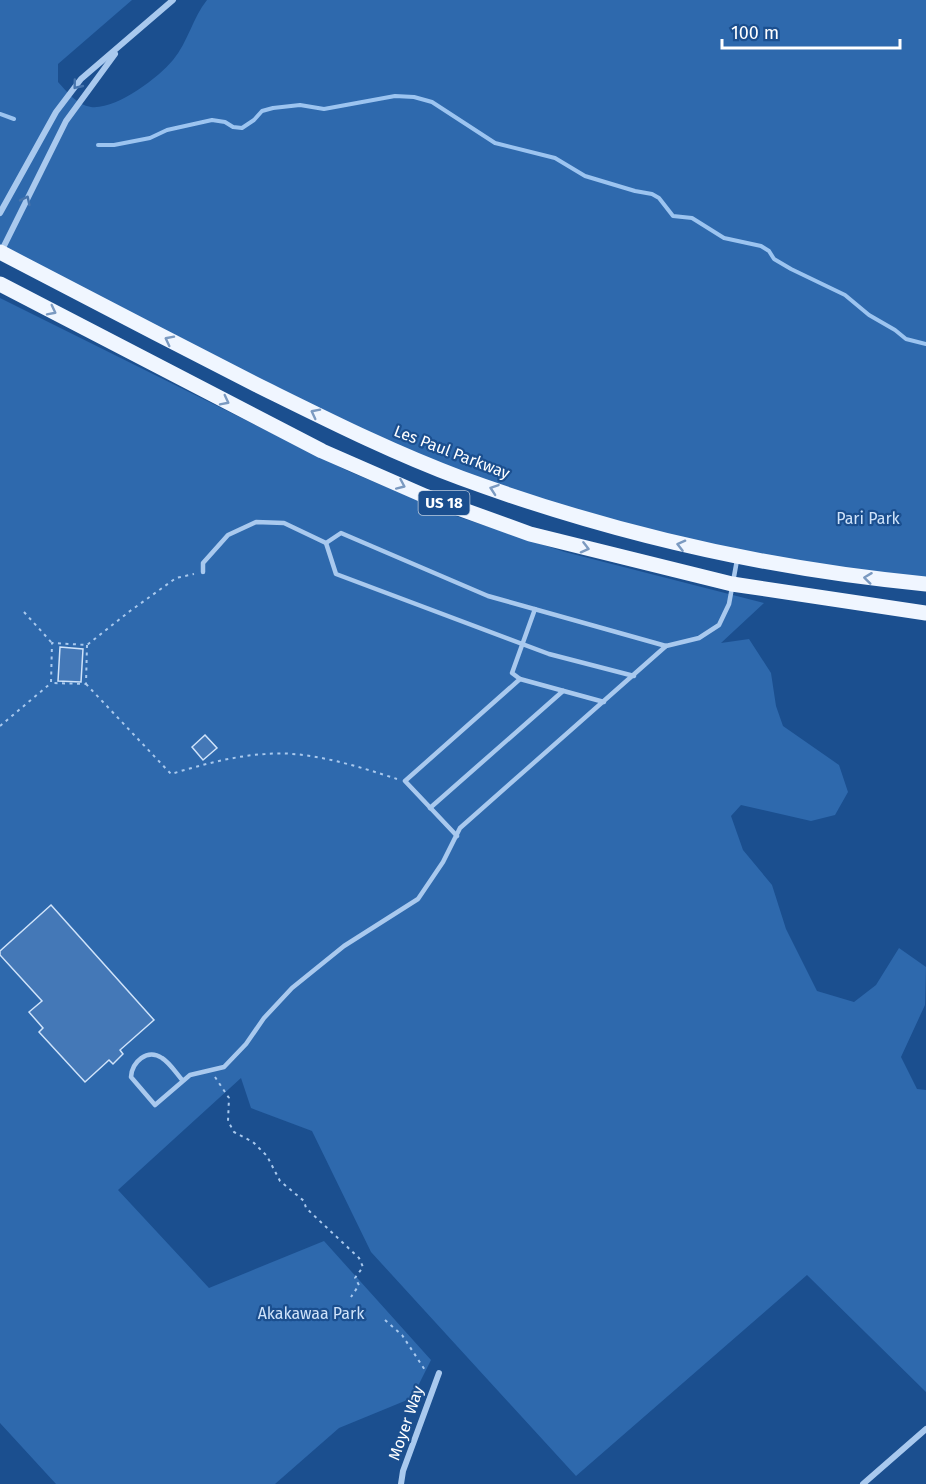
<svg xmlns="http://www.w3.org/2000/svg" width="926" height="1484" font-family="'Fira Sans',sans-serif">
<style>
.green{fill:#2e69ad}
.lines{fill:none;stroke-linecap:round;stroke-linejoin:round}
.stream{stroke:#9cc4f0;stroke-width:4}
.building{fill:#4478b7;stroke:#cfe3fa;stroke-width:1.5}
.path{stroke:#a9c9ee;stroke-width:2;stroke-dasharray:3 4.5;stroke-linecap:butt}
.lane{stroke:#a9c9ee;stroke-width:4.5}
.street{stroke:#a9c9ee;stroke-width:6}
.primary{stroke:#f0f6ff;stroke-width:15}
.oneway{stroke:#4674ac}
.oneway2{stroke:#7b9ac1}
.labels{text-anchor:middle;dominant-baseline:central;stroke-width:4.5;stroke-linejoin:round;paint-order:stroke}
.shield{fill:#1b4f8f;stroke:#bbcadd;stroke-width:1.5}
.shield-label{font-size:15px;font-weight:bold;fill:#fff}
.street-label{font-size:16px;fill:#fff;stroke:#1b4f8f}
.park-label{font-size:16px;fill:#cfe3fa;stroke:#1b4f8f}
</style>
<rect width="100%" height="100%" fill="#1b4f8f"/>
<g class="green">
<path d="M0,0h132l-74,64v18c9,10 19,23 33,25 25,3 67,-29 82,-47 15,-18 20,-43 34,-60h719v581l-235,-37 -225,-68 -92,-39 -374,-188z"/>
<polygon points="0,298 348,471 456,516 565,552 764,603 721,643 749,639 771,673 776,706 783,726 839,765 848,792 835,815 811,821 741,805 731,816 743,850 772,885 786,929 817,991 854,1002 876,985 899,948 926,967 925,1005 901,1057 917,1089 926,1090 926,1392 807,1275 576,1476 371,1252 312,1131 251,1108 241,1078 118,1190 209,1288 324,1241 431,1360 412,1398 339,1428 275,1484 56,1484 0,1423"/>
</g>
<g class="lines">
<g class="stream">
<polyline points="0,114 14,119"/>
<polyline points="98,145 114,145 150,138 167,130 212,120 225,122 233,127 242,128 254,120 262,111 273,108 300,105 324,109 395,96 414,97 432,102 495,143 555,158 585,176 635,191 652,194 659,198 673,216 692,218 724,238 761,246 769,251 774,259 791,269 845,295 869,315 895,330 906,339 926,344"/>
</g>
</g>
<g class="building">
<polygon points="60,647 83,649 81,682 58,681"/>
<polygon points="205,735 217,748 203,760 192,747"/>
<polygon points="51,905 154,1020 120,1050 123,1054 113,1064 109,1060 85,1082 39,1032 43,1028 29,1012 42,1001 0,955 0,951"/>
</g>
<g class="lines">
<g class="path">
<polyline points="24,612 52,643"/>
<polyline points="87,645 86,684 51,683 52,643 87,645 130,611 176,578 194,574"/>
<path d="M86,684l85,90c30,-9 62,-18 94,-20 42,-4 92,12 132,25"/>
<polyline points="0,726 51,683"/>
<polyline points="215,1077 229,1098 228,1121 234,1132 253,1142 267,1156 280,1181 304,1201 306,1208 359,1258 363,1267 355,1278 359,1285 351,1297"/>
<polyline points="385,1320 402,1335 425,1370"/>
</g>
<g class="lane">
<polyline points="326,543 341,533 488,596 666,646 699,638 719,625 729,604 737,560"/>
<polyline points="203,572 203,563 228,535 256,522 284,523 326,543 336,574 549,654 634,676"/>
<polyline points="520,679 604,702"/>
<polyline points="430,808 563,691"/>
<polyline points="457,836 405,781 520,679 512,673 535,609"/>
<path d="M183,1081c-7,-8 -13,-18 -21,-23 -15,-10 -30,4 -31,19l24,28 35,-30 34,-8 22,-23 18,-26 28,-30 52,-42 74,-47 25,-37 17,-34 206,-182"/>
</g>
<g class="street">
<polyline points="0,213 56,112 81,79 173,0"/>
<polyline points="1,252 66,121 115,54"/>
<polyline points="401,1484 403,1471 439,1373"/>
<polyline points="863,1484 926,1429"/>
</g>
<g class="primary">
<path d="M0,252c86,45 171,89 257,133 67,33 134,67 204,93 150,55 306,91 465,106"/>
<polyline points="0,284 322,451 425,496 530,534 732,584 926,613"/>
</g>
</g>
<defs><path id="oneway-chevron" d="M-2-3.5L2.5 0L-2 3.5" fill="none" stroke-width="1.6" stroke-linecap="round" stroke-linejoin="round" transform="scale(1.5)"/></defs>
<g class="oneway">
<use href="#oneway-chevron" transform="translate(77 85) rotate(129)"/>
<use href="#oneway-chevron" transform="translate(26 200) rotate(-64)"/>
</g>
<g class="oneway2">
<use href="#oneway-chevron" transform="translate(52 311) rotate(27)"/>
<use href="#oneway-chevron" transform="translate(169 340) rotate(-153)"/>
<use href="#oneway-chevron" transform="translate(225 401) rotate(27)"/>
<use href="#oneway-chevron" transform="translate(315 413) rotate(-153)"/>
<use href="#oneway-chevron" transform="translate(401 485) rotate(24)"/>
<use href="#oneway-chevron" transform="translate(494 489) rotate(-161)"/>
<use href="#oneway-chevron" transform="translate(681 545) rotate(-166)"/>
<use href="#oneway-chevron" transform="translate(585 548) rotate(14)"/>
<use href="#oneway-chevron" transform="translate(868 578) rotate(-173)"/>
</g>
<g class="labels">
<rect class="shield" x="418.5" y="491" width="51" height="24" rx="4.5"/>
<g class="shield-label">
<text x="444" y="503">US 18</text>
</g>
<g class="street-label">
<text transform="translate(452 452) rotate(21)">Les Paul Parkway</text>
<text transform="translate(406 1423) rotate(-71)">Moyer Way</text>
</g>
<g class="park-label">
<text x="868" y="518">Pari Park</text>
<text x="311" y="1313">Akakawaa Park</text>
</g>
</g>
<path d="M722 39v9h178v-9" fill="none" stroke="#ffffff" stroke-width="3"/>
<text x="731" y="39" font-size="18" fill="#ffffff" stroke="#1b4f8f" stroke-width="4.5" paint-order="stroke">100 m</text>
</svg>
